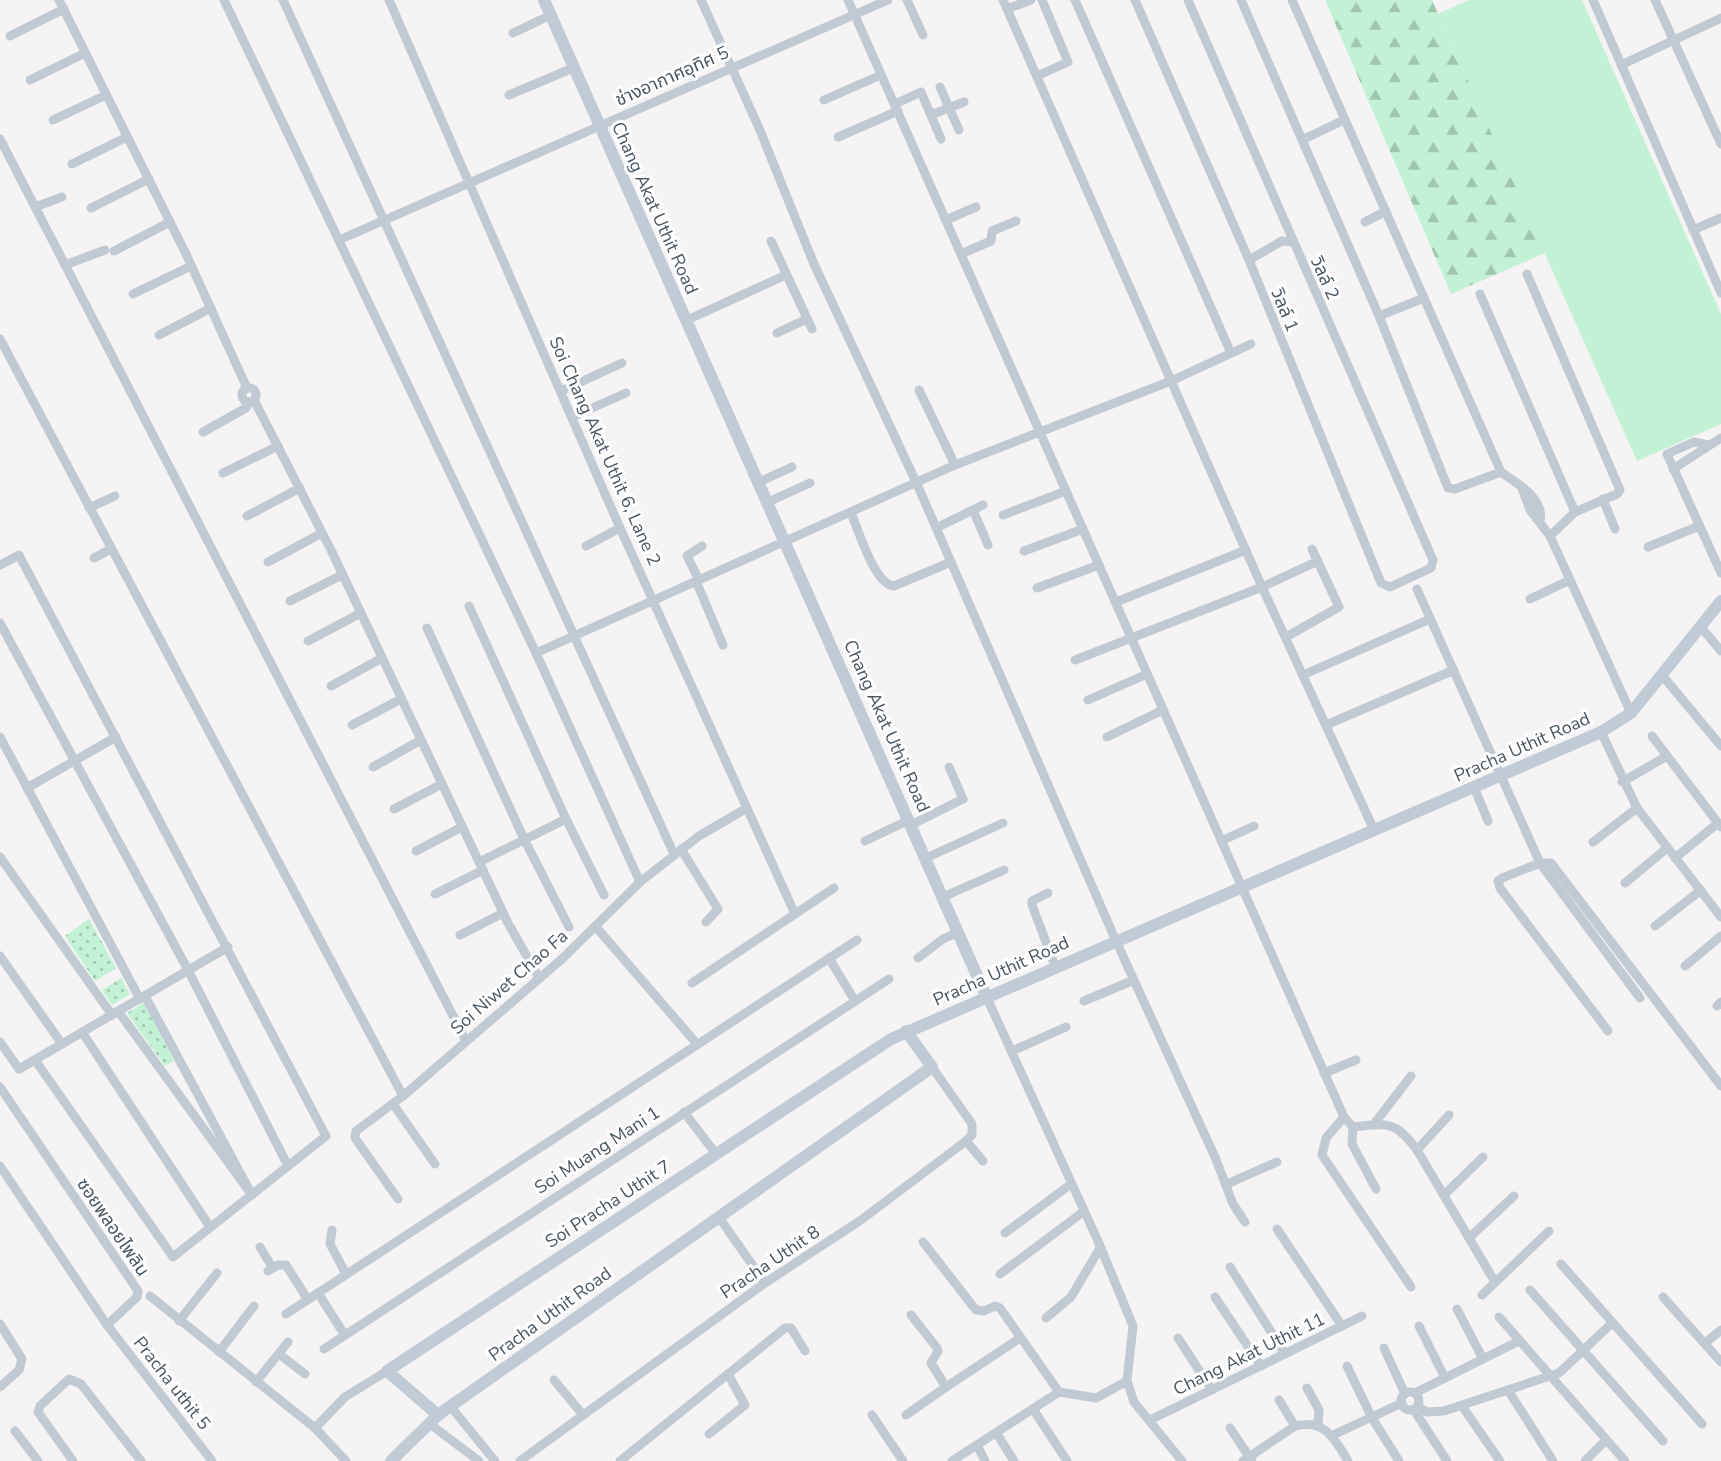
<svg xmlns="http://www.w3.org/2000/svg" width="1721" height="1461" font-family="'Nunito Sans','Noto Sans Thai',sans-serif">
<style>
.grass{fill:#c3f1d5}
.forest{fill:url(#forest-firs)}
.park{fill:url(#park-dots)}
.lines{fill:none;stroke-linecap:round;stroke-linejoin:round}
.street{stroke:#c1cad2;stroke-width:9}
.secondary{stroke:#c1cbd6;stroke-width:12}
.labels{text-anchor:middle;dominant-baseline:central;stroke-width:6;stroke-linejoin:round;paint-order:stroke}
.street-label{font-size:18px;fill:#4a5661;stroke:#fff}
</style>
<defs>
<pattern id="forest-firs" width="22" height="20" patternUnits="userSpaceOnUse" patternTransform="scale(1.75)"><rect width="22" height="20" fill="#c3f1d5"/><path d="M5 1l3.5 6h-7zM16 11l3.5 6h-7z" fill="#a0c6b0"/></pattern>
<pattern id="park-dots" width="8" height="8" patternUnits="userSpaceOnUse" patternTransform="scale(1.75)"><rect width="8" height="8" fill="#c3f1d5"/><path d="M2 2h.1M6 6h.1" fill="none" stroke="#a0c6b0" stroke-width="1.8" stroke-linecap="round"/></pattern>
</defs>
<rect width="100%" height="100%" fill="#f5f3f3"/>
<polygon class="grass" points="1469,0 1582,0 1721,314 1721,424 1637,461 1438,14"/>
<polygon class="forest" points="1325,0 1432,0 1545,253 1451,294"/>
<g class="park">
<polygon points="89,919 116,968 95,981 65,936"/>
<polygon points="121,978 130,994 112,1005 102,990"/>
<polygon points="144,1003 174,1061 165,1066 127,1013"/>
</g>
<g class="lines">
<g class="street">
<polyline points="59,0 186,254 247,388"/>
<polyline points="224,0 536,653 640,882"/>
<polyline points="283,0 674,854"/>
<polyline points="389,0 620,528 795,914"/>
<polyline points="701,0 759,128 814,264 917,484 1116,941 1215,1157 1233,1204 1245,1222"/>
<polyline points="848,0 1344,1117 1353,1127 1352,1144 1376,1189"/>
<polyline points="907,0 923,35"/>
<polyline points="1003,0 1262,587 1374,830"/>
<polyline points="1075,0 1231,353"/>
<polyline points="1135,0 1249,260 1381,583 1390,587 1431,568 1433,560 1188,0"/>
<polyline points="1241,0 1379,316 1448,488 1455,489 1501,472"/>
<path d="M1292,0l209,472c15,11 44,26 39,49"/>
<polyline points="1593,0 1721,293"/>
<polyline points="1655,0 1721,144"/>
<polyline points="1007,9 1031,0"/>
<polyline points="513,33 551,15"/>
<polyline points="10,36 64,9"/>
<polyline points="1621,65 1721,18"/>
<polyline points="1037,76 1068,62 1042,0"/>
<polyline points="30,80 85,53"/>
<polyline points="940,87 959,130"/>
<polyline points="509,95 573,68"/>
<polyline points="824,100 881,75"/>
<polyline points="895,104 921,92 941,139"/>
<polyline points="931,115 964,102"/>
<polyline points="53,120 106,95"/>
<polyline points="838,137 898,111"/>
<polyline points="0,139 465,1039"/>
<polyline points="1302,140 1344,120"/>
<polyline points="72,164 127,137"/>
<polyline points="35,207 62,197"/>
<polyline points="91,208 149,179"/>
<polyline points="946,220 976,207"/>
<polyline points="1365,222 1386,211"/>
<polyline points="1693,230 1721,218"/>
<polyline points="339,240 888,0"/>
<polyline points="771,241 812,329"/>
<polyline points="114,251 170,222"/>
<polyline points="961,254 991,241 992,231 1016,221"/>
<polyline points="1249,260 1282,241 1292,242"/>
<polyline points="65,265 105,250"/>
<polyline points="1527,274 1620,490 1617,494 1575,512 1550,536"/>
<polyline points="133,294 191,266"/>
<polyline points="1480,294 1575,512"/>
<polyline points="1379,316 1424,298"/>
<polyline points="687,320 786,275"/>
<polyline points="777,333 807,319"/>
<polyline points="159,335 211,308"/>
<polyline points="0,339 403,1096"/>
<circle cx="249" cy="395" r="7"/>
<polyline points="919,390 955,465"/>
<polyline points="561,391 622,363"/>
<polyline points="254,400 332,552 508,923 539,978"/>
<polyline points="572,417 626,393"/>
<polyline points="203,432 246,408 249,402"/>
<polyline points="1708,445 1694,442 1667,454 1721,573"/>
<polyline points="1673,469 1721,438"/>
<polyline points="223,473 278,446"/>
<polyline points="759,482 792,467"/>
<polyline points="1522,488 1530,510 1550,536 1631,713"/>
<polyline points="1603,499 1615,529"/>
<polyline points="768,502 810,483"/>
<polyline points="89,508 115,496"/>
<polyline points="973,510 988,545"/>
<path d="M851,513c8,18 23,71 43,73l57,-24"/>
<polyline points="1003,515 1066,491"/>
<polyline points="247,516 300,488"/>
<polyline points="936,528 983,505"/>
<polyline points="586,546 620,528"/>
<polyline points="1648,547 1699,526"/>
<polyline points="1024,551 1083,529"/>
<polyline points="94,558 111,549"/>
<polyline points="268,562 322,533"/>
<polyline points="0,565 19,555 326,1136 173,1257 35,1060"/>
<polyline points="699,580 687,556 702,546"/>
<polyline points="696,581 723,645"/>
<polyline points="1037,588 1099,565"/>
<polyline points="1417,589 1540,863 1640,998"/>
<polyline points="1530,599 1570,580"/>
<polyline points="290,601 342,575"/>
<polyline points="1116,602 1246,550"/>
<polyline points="469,606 566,819 604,895"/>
<polyline points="0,623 188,970 288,1166"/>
<polyline points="1700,626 1721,651"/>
<polyline points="427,628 524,839 569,927"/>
<polyline points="1286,637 1339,607 1312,549"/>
<polyline points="308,641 361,613"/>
<polyline points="536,653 955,465 1171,381 1251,344"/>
<polyline points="1075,660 1262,587 1318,561"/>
<polyline points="1303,675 1430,619"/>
<polyline points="1662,675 1721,746"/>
<polyline points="331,686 382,658"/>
<polyline points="1088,700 1147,674"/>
<polyline points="352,725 401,699"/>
<polyline points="1326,725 1454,670"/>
<polyline points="1601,732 1637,808 1721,917"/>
<polyline points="1652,736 1721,827"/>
<polyline points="0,737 140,999"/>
<polyline points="1107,737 1163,710"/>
<polyline points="373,767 421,740"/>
<polyline points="1622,782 1667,756"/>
<polyline points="1474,787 1488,821"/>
<polyline points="27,788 116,737"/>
<polyline points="394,809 442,784"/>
<polyline points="911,825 963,799 949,767"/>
<polyline points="865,841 909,820"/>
<polyline points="1221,841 1254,826"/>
<polyline points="1593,842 1637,808"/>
<polyline points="681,849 718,909 706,922"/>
<polyline points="416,851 462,827"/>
<polyline points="0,857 112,1015"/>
<polyline points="926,858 1003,823"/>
<polyline points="1675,858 1718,823"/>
<polyline points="479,862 566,819"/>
<polyline points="1625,883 1667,848"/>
<polyline points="1048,893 1032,901 1032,905 1055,966"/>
<polyline points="435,894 483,870"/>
<polyline points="943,897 1004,870"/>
<polyline points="1655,926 1701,890"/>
<polyline points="596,927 697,1044"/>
<polyline points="460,935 503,913"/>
<polyline points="0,956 62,1044"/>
<polyline points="829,958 855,1001"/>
<polyline points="918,958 943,939 959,932"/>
<polyline points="1685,966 1721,936"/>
<polyline points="692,983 834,888"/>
<polyline points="987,998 1098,1241 1133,1326 1127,1381 1134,1402 1182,1461"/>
<polyline points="1084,1001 1134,980"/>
<polyline points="1717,1006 1721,1002"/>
<polyline points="118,1011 252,1195 145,996"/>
<polyline points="1608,1031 1500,888 1498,881 1502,878 1540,863 1551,863 1721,1086"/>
<polyline points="82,1032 210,1227"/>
<polyline points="0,1042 19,1069 228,947"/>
<polyline points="1012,1051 1066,1027"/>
<polyline points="1324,1073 1356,1060"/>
<polyline points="0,1087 138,1291 137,1297 107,1325"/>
<polyline points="393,1104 435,1164"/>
<polyline points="684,1112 716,1154"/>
<polyline points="1344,1117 1326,1138 1322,1155 1411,1287"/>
<polyline points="1374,1124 1411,1076"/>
<path d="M1353,1127c36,-4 42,-6 64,23l78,132"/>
<polyline points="966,1141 983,1161"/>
<polyline points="1417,1150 1449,1115"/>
<polyline points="0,1166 107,1325 212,1461"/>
<polyline points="1227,1184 1277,1162"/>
<polyline points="1444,1195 1483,1157"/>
<polyline points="398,1199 355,1138 356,1131 403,1096 563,958 640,882 699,836 747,808"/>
<polyline points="718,1216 765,1283"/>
<polyline points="1277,1229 1342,1326"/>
<polyline points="332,1230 330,1244 346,1274"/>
<polyline points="1005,1233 1071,1184"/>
<polyline points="1469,1238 1514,1196"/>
<polyline points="923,1242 976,1310 984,1311 995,1306 1000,1308 1059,1392"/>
<polyline points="260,1247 272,1267"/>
<polyline points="1561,1264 1702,1424"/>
<polyline points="1230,1267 1285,1354"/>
<polyline points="268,1271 278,1265 286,1265 308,1300"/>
<polyline points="1000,1274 1083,1212"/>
<polyline points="1530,1290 1663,1441"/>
<polyline points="318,1293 344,1334"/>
<polyline points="1482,1295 1549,1231"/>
<polyline points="150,1296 315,1428 346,1461"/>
<polyline points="1215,1297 1261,1366"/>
<polyline points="1663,1297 1721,1362"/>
<polyline points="1457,1309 1483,1359"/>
<polyline points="286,1314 857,940"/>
<polyline points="911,1315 937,1348 938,1351 931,1363 946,1387 1020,1338"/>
<polyline points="1499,1317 1625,1461"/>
<polyline points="1046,1318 1071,1297 1100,1248"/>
<polyline points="179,1321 217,1273"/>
<polyline points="0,1324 22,1359 19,1370 0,1387"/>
<polyline points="1419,1326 1445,1378"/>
<polyline points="1178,1338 1212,1390"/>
<polyline points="1705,1343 1721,1330"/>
<polyline points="1384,1348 1405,1394"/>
<polyline points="324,1349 889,979"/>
<polyline points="219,1352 254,1306"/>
<polyline points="279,1354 305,1374"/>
<polyline points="1347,1366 1372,1418 1399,1461"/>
<polyline points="554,1380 583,1415"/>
<polyline points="256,1382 288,1342"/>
<polyline points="1307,1388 1319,1410 1318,1425"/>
<polyline points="1508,1390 1553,1461"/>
<circle cx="1410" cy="1401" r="9"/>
<polyline points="1415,1393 1519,1341"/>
<polyline points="1462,1406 1500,1461"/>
<polyline points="451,1407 495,1461"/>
<polyline points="1418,1407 1427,1412 1444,1411 1559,1373 1612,1323"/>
<polyline points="1033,1409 1067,1461"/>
<polyline points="1414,1410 1447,1461"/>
<polyline points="872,1415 903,1461"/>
<polyline points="906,1415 946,1387"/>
<polyline points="1150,1420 1362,1316"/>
<polyline points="430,1424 479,1461"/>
<path d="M1295,1426c30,-7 39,12 53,35"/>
<polyline points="315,1428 345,1397 387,1371"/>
<polyline points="1230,1428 1252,1461"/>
<polyline points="15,1431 38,1461"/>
<polyline points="709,1434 745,1405 728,1374"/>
<polyline points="997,1434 1014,1461"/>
<polyline points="1333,1435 1402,1403"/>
<polyline points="977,1445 985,1461"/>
<polyline points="73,1461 38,1412 40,1406 69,1379 81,1384 141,1461"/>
<polyline points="520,1461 765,1283 861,1220 966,1141 972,1135 972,1124 932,1067"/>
<polyline points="620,1461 785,1328 791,1328 805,1351"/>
<polyline points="952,1461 1059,1392 1096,1398 1127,1381"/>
<polyline points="1243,1461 1295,1426 1279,1400"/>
<polyline points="1585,1461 1606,1440"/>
</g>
<g class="secondary">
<polyline points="544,0 987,998"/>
<polyline points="438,1415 387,1371 891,1039 1601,732 1631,713 1721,601"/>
<polyline points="391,1461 438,1415 932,1067 906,1031"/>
</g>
</g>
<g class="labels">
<g class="street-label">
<text transform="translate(672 76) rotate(-24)">ช่างอากาศอุทิศ 5</text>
<text transform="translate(655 208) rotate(66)">Chang Akat Uthit Road</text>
<text transform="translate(1325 278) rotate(66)">วิลล์ 2</text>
<text transform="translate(1285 310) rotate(68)">วิลล์ 1</text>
<text transform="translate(605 451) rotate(66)">Soi Chang Akat Uthit 6, Lane 2</text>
<text transform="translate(887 726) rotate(66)">Chang Akat Uthit Road</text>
<text transform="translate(1522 747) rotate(-24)">Pracha Uthit Road</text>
<text transform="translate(1001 971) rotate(-24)">Pracha Uthit Road</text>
<text transform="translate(509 982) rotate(-41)">Soi Niwet Chao Fa</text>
<text transform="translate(597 1150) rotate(-33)">Soi Muang Mani 1</text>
<text transform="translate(608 1204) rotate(-33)">Soi Pracha Uthit 7</text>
<text transform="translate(113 1227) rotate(56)">ซอยพลอยไพลิน</text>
<text transform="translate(770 1262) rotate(-34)">Pracha Uthit 8</text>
<text transform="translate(550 1314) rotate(-36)">Pracha Uthit Road</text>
<text transform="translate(1249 1354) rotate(-26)">Chang Akat Uthit 11</text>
<text transform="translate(172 1383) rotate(52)">Pracha uthit 5</text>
</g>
</g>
</svg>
